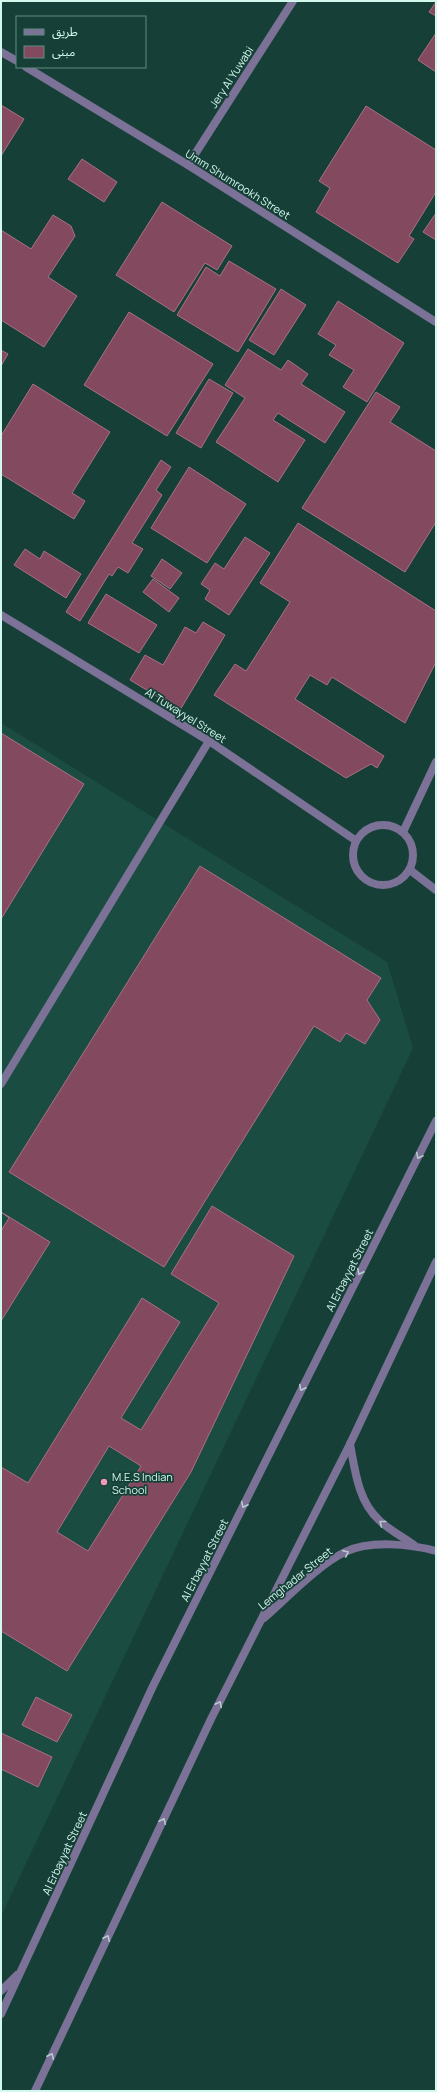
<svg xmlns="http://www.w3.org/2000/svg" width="437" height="2092" font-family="Manrope,'Noto Sans Arabic',sans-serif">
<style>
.built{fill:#1b4c42}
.building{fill:#834a5f;stroke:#ab6f84;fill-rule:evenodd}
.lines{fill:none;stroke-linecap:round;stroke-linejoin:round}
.service{stroke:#7c7196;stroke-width:8}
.minor{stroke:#7c7196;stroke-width:8}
.oneway{stroke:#b5c9cf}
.poi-dot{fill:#ef9ab8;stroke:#164037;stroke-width:1.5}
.labels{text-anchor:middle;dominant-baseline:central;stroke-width:3.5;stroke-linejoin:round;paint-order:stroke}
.street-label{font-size:11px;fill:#d3f8ee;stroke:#164037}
.poi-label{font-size:11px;fill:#d3f8ee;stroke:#164037;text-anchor:start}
</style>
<rect width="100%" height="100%" fill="#164037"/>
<polygon class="built" points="1,723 387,962 413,1048 1,1916"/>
<g class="building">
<polygon points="436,2 436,16 429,12"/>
<polygon points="436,33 436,72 418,60"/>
<polygon points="1,105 24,119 1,156"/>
<polygon points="366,106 436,150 436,192 409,236 414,239 398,263 316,212 330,188 319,181"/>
<polygon points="82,159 117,182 104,202 68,179"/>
<polygon points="162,202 232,246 217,270 205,263 174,312 116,275"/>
<polygon points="436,213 436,240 423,232"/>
<polygon points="53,215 71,226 75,236 48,277 77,296 44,347 1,320 1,230 31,249"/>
<polygon points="229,261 276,289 238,352 177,315 206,267 220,276"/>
<polygon points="281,289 306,305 274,355 249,340"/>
<polygon points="338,301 404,343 367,402 343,387 354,370 329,355 336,345 318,334"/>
<polygon points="129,312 213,364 167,436 84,385"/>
<polygon points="248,349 281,370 288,360 308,374 301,384 345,412 325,443 278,413 273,420 305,440 278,482 216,442 245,398 225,385"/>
<polygon points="1,350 8,354 1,366"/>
<polygon points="209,379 233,393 201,448 176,433"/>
<polygon points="33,384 110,432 72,493 85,501 74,519 1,474 1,436"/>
<polygon points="376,392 400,407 390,422 436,451 436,522 405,572 302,508"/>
<polygon points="161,460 171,467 156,490 162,495 132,543 143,549 128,573 118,567 112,576 109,574 80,621 66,612"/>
<polygon points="189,467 246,504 207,563 151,528"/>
<polygon points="298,523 436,611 436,662 405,723 332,677 327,685 310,675 295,699 384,756 377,768 371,764 346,778 214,695 235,664 246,671 290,602 260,583"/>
<polygon points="245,537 270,553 229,615 205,599 210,590 201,584 215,563 224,569"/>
<polygon points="25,549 40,559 44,551 81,574 66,598 14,565"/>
<polygon points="162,559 182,573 170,589 151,576"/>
<polygon points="153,579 179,598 169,612 143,592"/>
<polygon points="106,594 157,625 139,653 88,623"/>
<polygon points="203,622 225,635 180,710 130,680 145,655 163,665 185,627 196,633"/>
<polygon points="1,733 84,784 1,919"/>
<polygon points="200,866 381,978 367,1000 380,1020 365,1044 346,1033 340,1042 314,1026 164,1267 9,1172"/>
<path d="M212,1206l82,50 -103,216 -124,199 -66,-40v-164l27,16 114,-185 38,24 -59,96 20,12 78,-127 -48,-29zM109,1446l32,20 -53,85 -31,-19z"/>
<polygon points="1,1212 50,1242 1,1321 1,1231 9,1218"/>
<polygon points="36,1697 72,1715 57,1742 22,1725"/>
<polygon points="1,1733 52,1757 38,1787 1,1769"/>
</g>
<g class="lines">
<polyline class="service" points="1,1084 209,741"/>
<g class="minor">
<polyline points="1,52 17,61"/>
<polyline points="26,67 188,165 436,322"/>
<polyline points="188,165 293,1"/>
<polyline points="1,615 209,741 355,840"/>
<circle cx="383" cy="855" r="30"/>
<polyline points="403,832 436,762"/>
<polyline points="410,870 436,890"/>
<path d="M350,1444c5,26 8,57 29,76 10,10 24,17 35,25"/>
<path d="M264,1618c23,-20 54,-53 81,-66 25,-12 65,-8 91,-1"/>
<polyline points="1,1991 17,1975"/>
<polyline points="1,2014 153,1686 436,1121"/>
<polyline points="35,2091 211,1719 350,1444 436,1262"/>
</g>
</g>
<defs><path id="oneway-chevron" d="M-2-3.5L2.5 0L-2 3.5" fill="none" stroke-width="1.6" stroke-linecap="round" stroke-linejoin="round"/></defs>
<g class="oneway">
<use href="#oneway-chevron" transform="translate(419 1156) rotate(117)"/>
<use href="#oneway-chevron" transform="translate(360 1272) rotate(117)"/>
<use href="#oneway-chevron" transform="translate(302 1388) rotate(117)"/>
<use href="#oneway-chevron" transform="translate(244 1505) rotate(117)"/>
<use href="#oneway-chevron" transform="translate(382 1523) rotate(-142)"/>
<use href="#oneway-chevron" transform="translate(346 1553) rotate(-24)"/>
<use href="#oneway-chevron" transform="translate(219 1704) rotate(-63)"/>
<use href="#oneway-chevron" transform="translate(163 1821) rotate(-65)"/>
<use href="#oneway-chevron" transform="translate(107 1938) rotate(-65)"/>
<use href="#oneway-chevron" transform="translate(51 2056) rotate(-65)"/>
</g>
<circle class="poi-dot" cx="104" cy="1482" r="4"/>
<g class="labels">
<g class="street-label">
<text transform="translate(231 77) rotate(-57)">Jery Al Yuwabi</text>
<text transform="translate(238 184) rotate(32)">Umm Shumrookh Street</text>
<text transform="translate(186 715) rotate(32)">Al Tuwayyel Street</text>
<text transform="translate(349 1270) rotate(-63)">Al Erbayyat Street</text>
<text transform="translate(204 1560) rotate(-63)">Al Erbayyat Street</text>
<text transform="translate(295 1578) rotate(-39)">Lemghadar Street</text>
<text transform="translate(64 1853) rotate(-65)">Al Erbayyat Street</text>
</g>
<g class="poi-label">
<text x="112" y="1476">M.E.S Indian<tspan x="112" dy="13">School</tspan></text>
</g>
</g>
<rect width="437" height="2092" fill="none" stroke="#d3f8ee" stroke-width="4"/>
<rect x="16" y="16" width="130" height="52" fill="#164037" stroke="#628a80"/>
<rect x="24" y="29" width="20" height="6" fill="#7c7196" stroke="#628a80"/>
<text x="52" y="36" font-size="12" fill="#d3f8ee">طريق</text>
<rect x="24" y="46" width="20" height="12" fill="#834a5f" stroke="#628a80"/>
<text x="52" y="56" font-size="12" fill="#d3f8ee">مبنى</text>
</svg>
